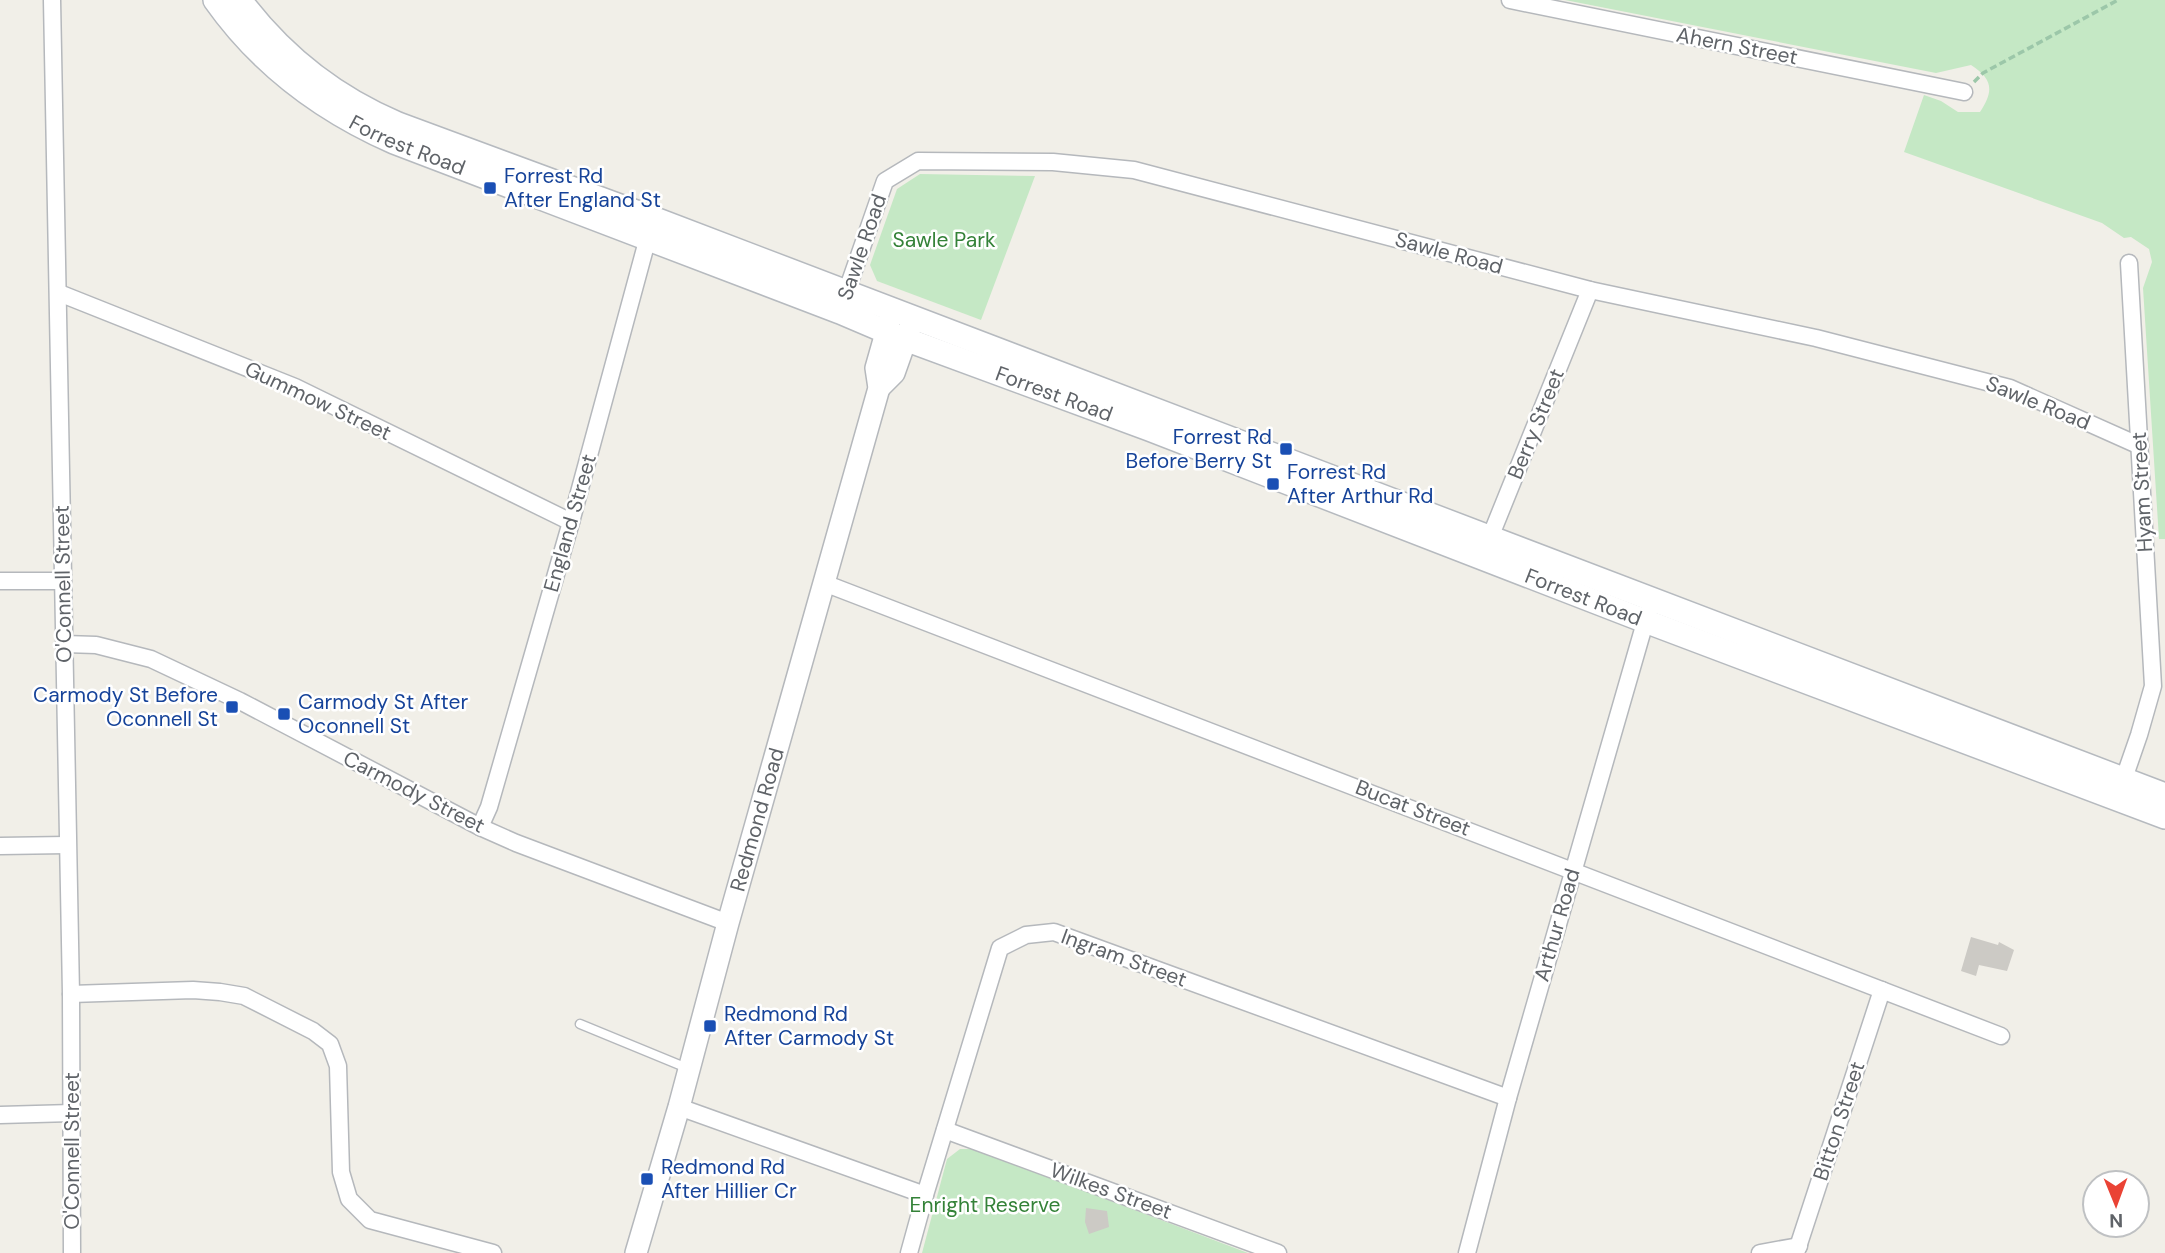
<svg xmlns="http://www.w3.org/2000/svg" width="2165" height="1253" font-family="'DM Sans',sans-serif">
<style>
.green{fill:#c5e8c5}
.building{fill:#cccac5}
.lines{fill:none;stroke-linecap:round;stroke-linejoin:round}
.service-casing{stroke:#b5b8bc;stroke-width:11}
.minor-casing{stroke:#b5b8bc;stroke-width:19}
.tertiary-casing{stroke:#b5b8bc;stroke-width:24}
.secondary-casing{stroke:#b6babf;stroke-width:26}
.path{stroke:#9cc7a9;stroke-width:3.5;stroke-dasharray:7 3.5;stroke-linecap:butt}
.service{stroke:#fff;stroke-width:8}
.minor{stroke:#fff;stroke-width:16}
.tertiary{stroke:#fff;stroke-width:21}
.secondary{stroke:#fff;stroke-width:23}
.transit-dot{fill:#1a4fb4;stroke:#fff;stroke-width:2.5}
.labels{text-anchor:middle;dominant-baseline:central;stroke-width:5;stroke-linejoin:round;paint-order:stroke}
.street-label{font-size:21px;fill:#5f6368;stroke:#fff}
.transit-label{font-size:21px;fill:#164399;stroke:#fff;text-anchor:start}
.park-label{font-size:21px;fill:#348238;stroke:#fff}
</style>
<rect width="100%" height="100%" fill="#f1efe8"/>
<g class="green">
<path d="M1565,0h600v539h-6l-16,-251 9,-26 -3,-13 -18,-12 -7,1 -22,-15 -198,-71 20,-57 17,6 17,11h22c14,-21 13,-33 -9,-47l-35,8z"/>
<polygon points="920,174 1035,176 981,320 877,281 870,265 897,189"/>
<polygon points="960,1149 974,1149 1248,1253 922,1253 947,1159"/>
</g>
<g class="building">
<polygon points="1971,937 1998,945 1999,942 2014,950 2007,971 1979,965 1976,976 1961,971"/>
<polygon points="1086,1208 1107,1211 1109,1227 1089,1234 1085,1222"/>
</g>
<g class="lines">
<defs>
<polyline id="service" points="580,1024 687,1068"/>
<g id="minor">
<polyline points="52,0 71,994 72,1253"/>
<polyline points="1510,0 1964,92"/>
<polyline points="59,293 295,387 571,522"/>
<polyline points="844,299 885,181 918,161 1053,162 1134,170 1590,290 1816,338 2010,388 2140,446"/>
<polyline points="1487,545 1590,290"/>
<polyline points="0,581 62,581"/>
<polyline points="824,583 2001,1036"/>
<polyline points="65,644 96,645 151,659 240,701 480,827 516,843 728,923"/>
<polyline points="2121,787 2139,735 2153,686 2129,263"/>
<polyline points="480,827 489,807 571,522 650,230"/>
<polyline points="0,846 67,845"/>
<polyline points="71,994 193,990 220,992 244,996 313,1031 330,1044 338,1066 341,1172 349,1199 370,1220 493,1253"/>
<polyline points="679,1107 925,1195"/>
<polyline points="0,1115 72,1113"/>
<polyline points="945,1130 1278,1253"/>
<polyline points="909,1253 925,1195 1000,948 1026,935 1054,932 1508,1098"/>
<polyline points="1467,1253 1508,1098 1648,612"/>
<polyline points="1760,1253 1799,1246"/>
<polyline points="1796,1253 1882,990"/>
</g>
<g id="tertiary">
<polyline points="879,388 894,373 911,325"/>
<path id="s1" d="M636,1253l43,-146 49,-184 151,-535 -3,-20 15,-53"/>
</g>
<g id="secondary">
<path id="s2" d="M215,0c46,65 106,110 179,142l446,170 54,23 255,94 496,192 520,196"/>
<path d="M240,0c42,56 94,97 158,124l257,95 1510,576"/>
</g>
</defs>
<use href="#service" class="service-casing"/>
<use href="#minor" class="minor-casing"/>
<use href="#tertiary" class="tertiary-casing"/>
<use href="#secondary" class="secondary-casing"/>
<polyline class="path" points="1974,82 1983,73 2118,0"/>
<use href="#service" class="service"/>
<use href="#minor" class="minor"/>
<use href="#tertiary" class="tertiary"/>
<use href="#secondary" class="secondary"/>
</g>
<g class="transit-dot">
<rect x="483" y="181" width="14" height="14" rx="3.5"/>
<rect x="1279" y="442" width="14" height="14" rx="3.5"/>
<rect x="1266" y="477" width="14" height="14" rx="3.5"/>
<rect x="225" y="700" width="14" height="14" rx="3.5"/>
<rect x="277" y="707" width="14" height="14" rx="3.5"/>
<rect x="703" y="1019" width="14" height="14" rx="3.5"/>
<rect x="640" y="1172" width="14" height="14" rx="3.5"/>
</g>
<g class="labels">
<g class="street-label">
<text transform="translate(1737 46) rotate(11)">Ahern Street</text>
<text stroke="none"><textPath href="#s2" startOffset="245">Forrest Road</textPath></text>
<text transform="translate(862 247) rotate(-71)">Sawle Road</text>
<text transform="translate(1449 253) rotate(15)">Sawle Road</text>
<text stroke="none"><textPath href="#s2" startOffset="938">Forrest Road</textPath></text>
<text transform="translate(318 401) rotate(25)">Gummow Street</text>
<text transform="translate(2038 403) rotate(22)">Sawle Road</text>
<text transform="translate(1536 424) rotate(-68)">Berry Street</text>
<text transform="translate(2142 492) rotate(-93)">Hyam Street</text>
<text transform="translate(570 523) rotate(-74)">England Street</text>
<text transform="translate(63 584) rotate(-91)">O'Connell Street</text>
<text stroke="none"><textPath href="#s2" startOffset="1505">Forrest Road</textPath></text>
<text transform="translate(414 792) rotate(27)">Carmody Street</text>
<text transform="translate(1413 808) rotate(21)">Bucat Street</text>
<text stroke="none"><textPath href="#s1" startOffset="450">Redmond Road</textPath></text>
<text transform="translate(1557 925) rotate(-74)">Arthur Road</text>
<text transform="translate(1124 958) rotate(20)">Ingram Street</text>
<text transform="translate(1839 1121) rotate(-72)">Bitton Street</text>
<text transform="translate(72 1151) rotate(-90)">O'Connell Street</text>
<text transform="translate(1111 1191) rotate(20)">Wilkes Street</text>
</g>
<g class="transit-label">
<text x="504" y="176">Forrest Rd<tspan x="504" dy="24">After England St</tspan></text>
<text x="1272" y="437" text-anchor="end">Forrest Rd<tspan x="1272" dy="24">Before Berry St</tspan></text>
<text x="1287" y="472">Forrest Rd<tspan x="1287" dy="24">After Arthur Rd</tspan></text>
<text x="218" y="695" text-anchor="end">Carmody St Before<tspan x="218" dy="24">Oconnell St</tspan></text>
<text x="298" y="702">Carmody St After<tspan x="298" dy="24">Oconnell St</tspan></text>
<text x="724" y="1014">Redmond Rd<tspan x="724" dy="24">After Carmody St</tspan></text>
<text x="661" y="1167">Redmond Rd<tspan x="661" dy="24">After Hillier Cr</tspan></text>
</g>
<g class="park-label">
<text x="944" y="240">Sawle Park</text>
<text x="985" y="1205">Enright Reserve</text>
</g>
</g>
<g transform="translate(2116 1204) rotate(179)"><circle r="33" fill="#ffffff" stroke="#bfc1c3" stroke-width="2"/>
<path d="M0-5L12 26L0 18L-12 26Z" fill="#ea4335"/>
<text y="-10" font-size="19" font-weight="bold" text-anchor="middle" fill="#5f6368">N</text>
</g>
</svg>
